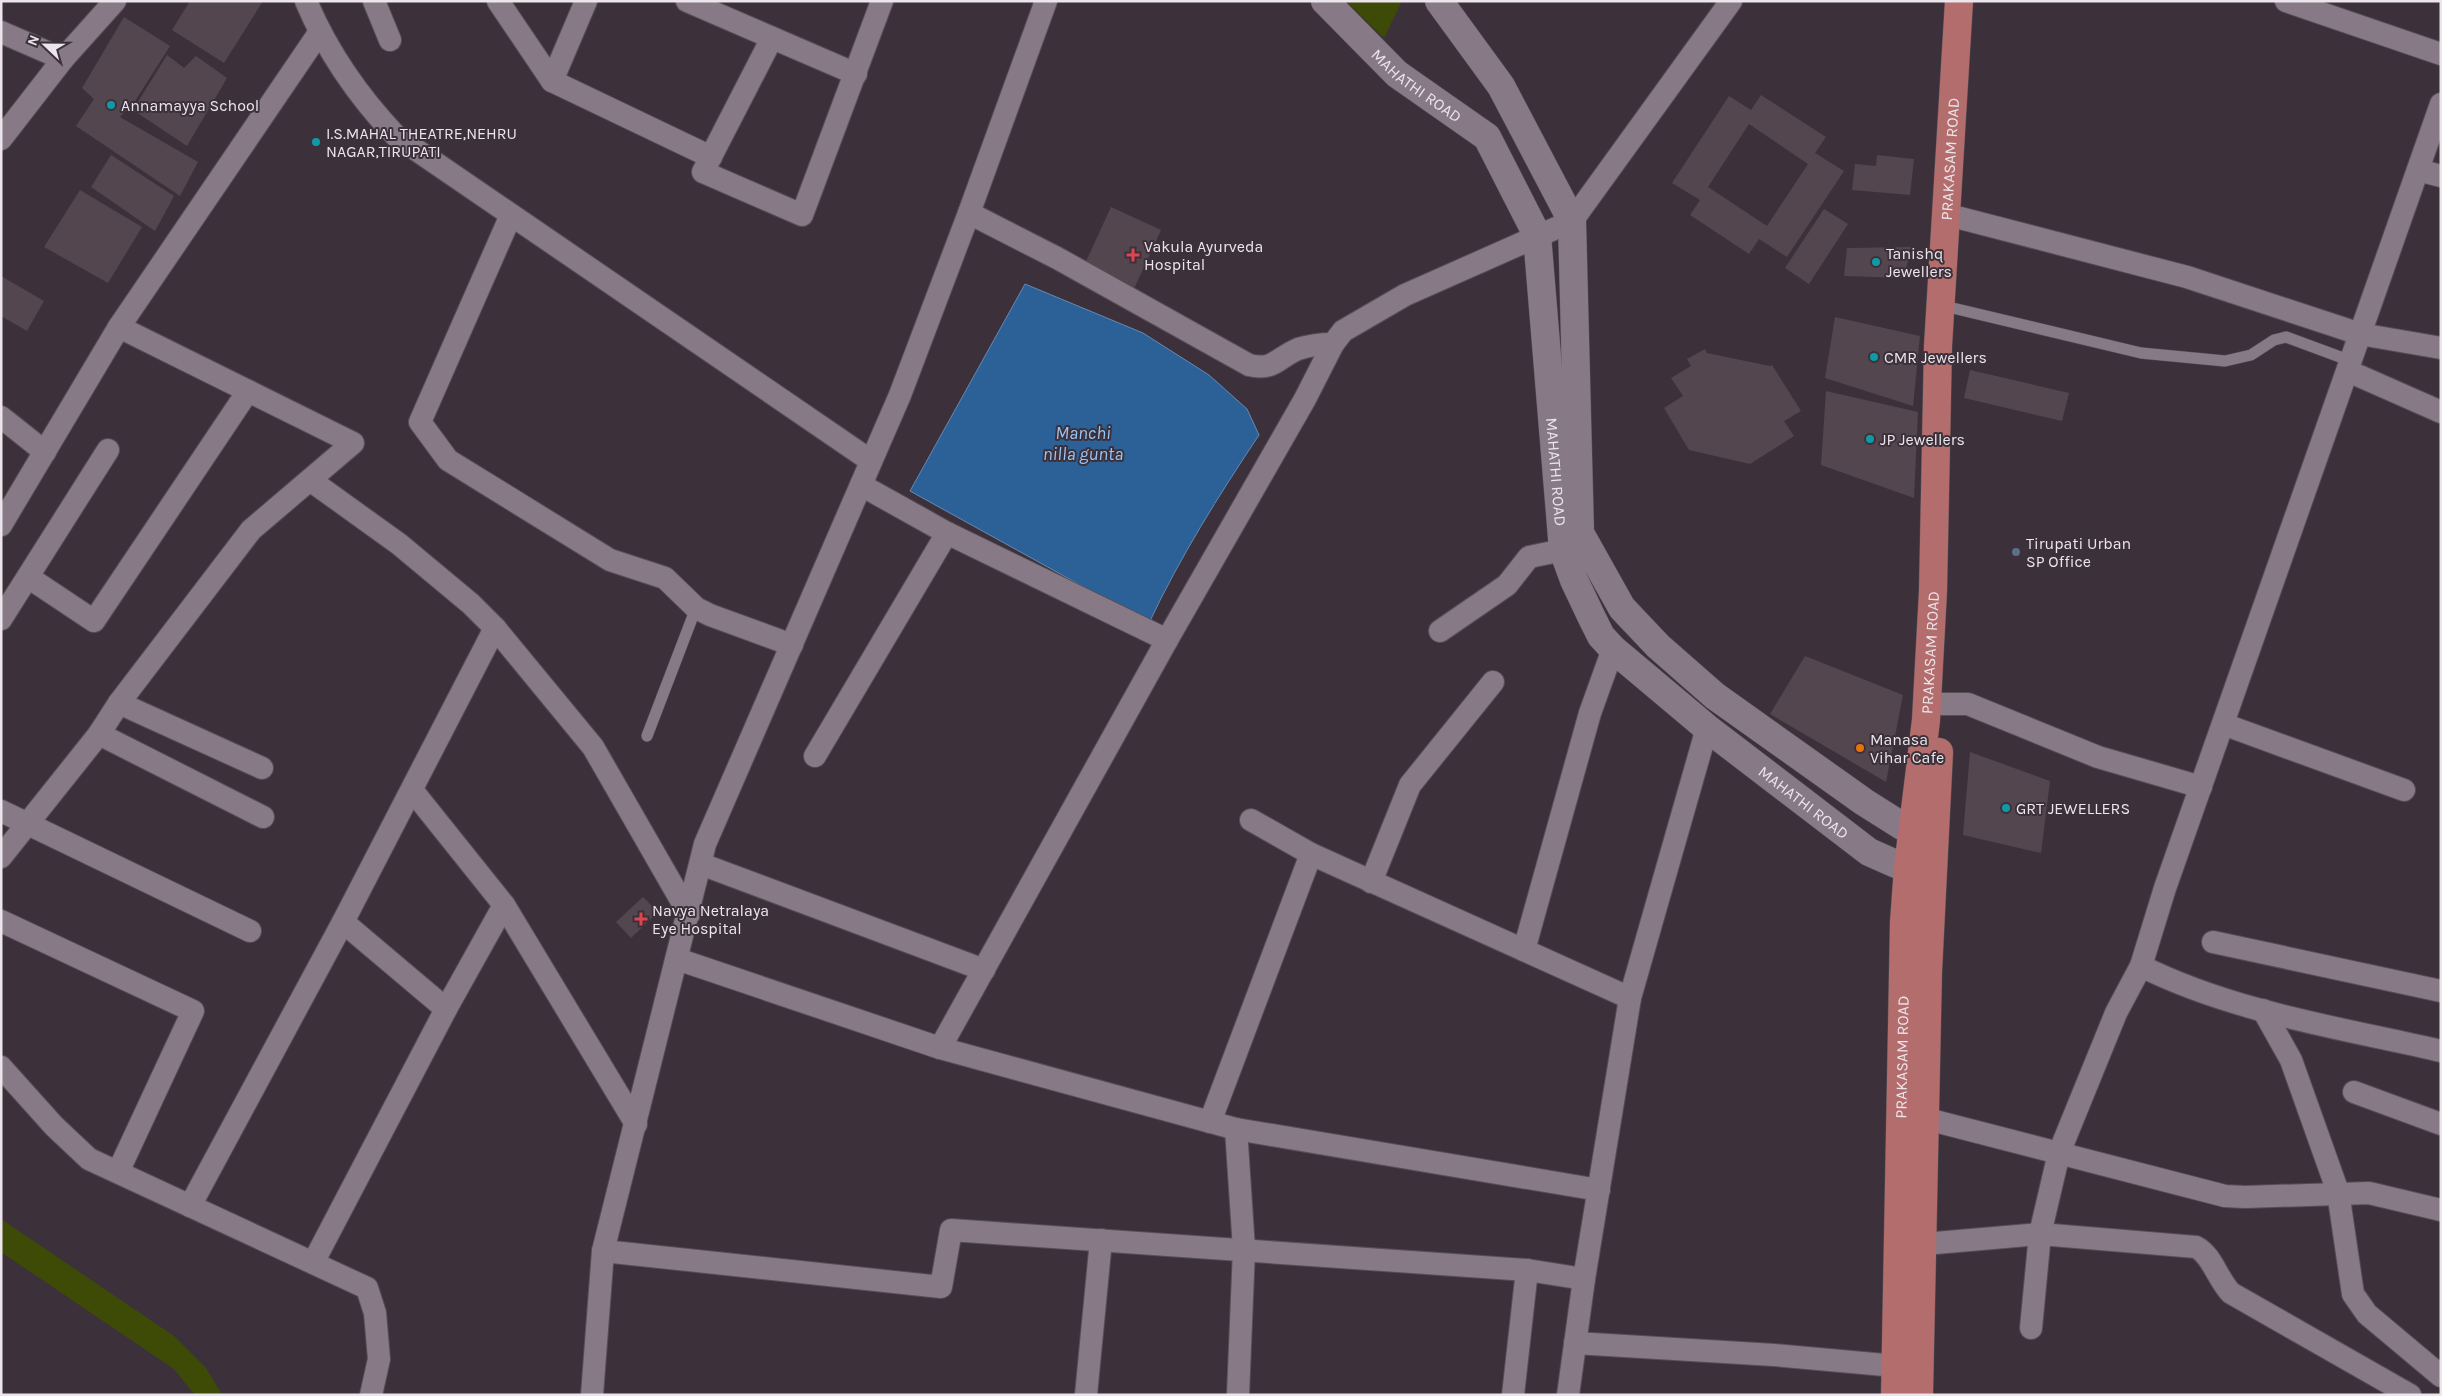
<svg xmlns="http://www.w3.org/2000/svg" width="2442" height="1396" font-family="Karla,sans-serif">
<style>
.green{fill:#3d4b06}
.water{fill:#2c6198;stroke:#6689b1}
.building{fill:#53464e;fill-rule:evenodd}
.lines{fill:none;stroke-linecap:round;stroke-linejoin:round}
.lane-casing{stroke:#574e56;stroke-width:12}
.street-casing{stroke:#574e56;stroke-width:24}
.secondary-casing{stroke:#574e56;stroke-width:29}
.primary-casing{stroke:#574e56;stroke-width:29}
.lane{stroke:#877a86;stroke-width:11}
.street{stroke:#877a86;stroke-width:22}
.secondary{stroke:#877a86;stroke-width:28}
.primary{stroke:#b26d6c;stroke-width:28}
.culture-dot{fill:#0f9aa8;stroke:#3c313b;stroke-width:2}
.health-dot{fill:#e0444e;stroke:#3c313b;stroke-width:2}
.service-dot{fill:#5c6f8a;stroke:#3c313b;stroke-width:2}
.food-dot{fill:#e8710a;stroke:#3c313b;stroke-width:2}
.labels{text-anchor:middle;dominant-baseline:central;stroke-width:4;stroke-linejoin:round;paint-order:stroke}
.street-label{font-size:16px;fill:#ece5eb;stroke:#3c313b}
.poi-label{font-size:16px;fill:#ece5eb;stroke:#3c313b;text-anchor:start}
.water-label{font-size:18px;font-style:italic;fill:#9bc5f5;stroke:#3c313b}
</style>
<rect width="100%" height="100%" fill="#3c313b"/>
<g class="green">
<polygon points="1346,1 1402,1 1384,38"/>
<polygon points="1,1219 174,1336 206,1368 222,1395 195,1395 174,1369 1,1252"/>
</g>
<path class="water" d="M1025,284l118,49 66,42 38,34 12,26c-40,60 -79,122 -110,188l-239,-132z"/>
<g class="building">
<polygon points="190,1 263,1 224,63 172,30"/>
<polygon points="124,17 170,46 135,101 120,117 198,162 180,196 76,126 94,99 82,88"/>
<polygon points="167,55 184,68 196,56 227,78 187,146 133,110"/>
<path d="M1761,95l65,42 -11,16 29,18 -57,86 -28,-18 -10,15 -59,-39 10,-15 -28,-17 57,-87 22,14zM1749,124l59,40 -41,62 -59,-39z"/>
<polygon points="111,155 174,196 155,231 91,187"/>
<polygon points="1877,155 1914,159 1910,195 1852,190 1855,164 1876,166"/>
<polygon points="80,190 142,227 108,283 44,247"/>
<polygon points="1111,207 1161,230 1133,291 1083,268"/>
<polygon points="1824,209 1848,224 1809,284 1785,268"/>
<polygon points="1911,247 1904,278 1844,276 1847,248"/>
<polygon points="1,276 44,301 27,331 1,316"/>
<polygon points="1835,317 1920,336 1913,406 1825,378"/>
<polygon points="1705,349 1707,353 1770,366 1772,365 1801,411 1784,421 1794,436 1750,464 1689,450 1664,408 1683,396 1671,378 1691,366 1687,359"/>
<polygon points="1970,370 2069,393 2062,421 1964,398"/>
<polygon points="1826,391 1918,412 1914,498 1821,465"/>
<polygon points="1805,656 1903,695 1886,782 1770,714"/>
<polygon points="1970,752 2050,781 2041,853 1963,835"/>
<polygon points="643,897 658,912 631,938 616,922"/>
</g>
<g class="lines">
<defs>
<g id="lane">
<polyline points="1940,305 2141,353 2225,361 2251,355 2274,340 2286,337 2351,361"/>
<polyline points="647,736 696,608"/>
</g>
<g id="street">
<path d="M306,1c21,50 53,96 90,135l475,325"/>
<polyline points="374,1 390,40"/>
<polyline points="498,1 552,81 586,1"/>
<polyline points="687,1 856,74"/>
<polyline points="2286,1 2441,54"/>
<polyline points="1,32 63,59"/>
<polyline points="772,38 703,172 802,215 882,1"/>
<polyline points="552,81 711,157"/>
<polyline points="1,139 63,59 115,1"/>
<polyline points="2418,170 2441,176"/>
<path d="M969,213l88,45 192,107c25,6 28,-7 49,-16 12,-4 23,-5 35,-5"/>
<polyline points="511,215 420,422 448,460 610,560 665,578 696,608 710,615 792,645"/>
<polyline points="1960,218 2187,277 2360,334 2441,348"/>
<polyline points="2348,371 2441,412"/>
<polyline points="1,417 45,452"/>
<polyline points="310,480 399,544 471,604 495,628 593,747 689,914"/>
<polyline points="861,485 947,533 1167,640"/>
<polyline points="1,525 119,327 319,33"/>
<polyline points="28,577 94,621 248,391"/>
<polyline points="1,619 108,450"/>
<polyline points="1440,631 1507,585 1529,557 1563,550"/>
<polyline points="119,703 262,768"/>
<polyline points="1942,704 1968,704 2098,757 2201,787"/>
<polyline points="2223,724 2404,790"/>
<polyline points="99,734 263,817"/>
<polyline points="815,756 947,533"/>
<polyline points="1,811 250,931"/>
<polyline points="1311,854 1630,998"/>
<polyline points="1,857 99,734 119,703 251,530 353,443 119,327"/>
<polyline points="701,864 984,970"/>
<polyline points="1371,882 1410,785 1493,682"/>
<polyline points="504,905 636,1124"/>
<polyline points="1,921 193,1011 118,1172"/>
<polyline points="343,922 446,1009"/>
<polyline points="2213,942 2441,991"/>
<polyline points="1524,950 1590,713 1613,649"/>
<polyline points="677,959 940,1048 1236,1129 1599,1190"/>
<path d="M2141,966c92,46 200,62 300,85"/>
<polyline points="2263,1010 2291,1060 2338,1192 2353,1294 2367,1314 2441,1376"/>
<polyline points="940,1048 1167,640 1305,399 1333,344 1343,331 1405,295 1572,221 1731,1"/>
<polyline points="1,1067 54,1126 89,1159 367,1288 375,1313 379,1359 371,1395"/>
<polyline points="2354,1092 2441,1124"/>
<polyline points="1927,1119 2225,1196 2245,1197 2369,1193 2441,1210"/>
<polyline points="1210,1122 1311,854 1251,820"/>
<polyline points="1236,1129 1244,1249 1238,1395"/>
<polyline points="190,1206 343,922 495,628"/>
<path d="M1924,1244l116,-10 156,13c16,8 22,33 35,46l179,102"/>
<polyline points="603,1251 941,1287 951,1230 1527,1270 1584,1279"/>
<polyline points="314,1261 446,1009 504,905 412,790"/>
<polyline points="2031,1328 2040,1234 2059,1153 2116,1013 2141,966 2165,888 2441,104"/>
<polyline points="1575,1343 1774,1355 1896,1366"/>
<polyline points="592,1395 603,1251 705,844 900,395 969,213 1046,1"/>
<polyline points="1086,1395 1101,1240"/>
<polyline points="1513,1395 1527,1270"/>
<polyline points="1568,1395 1584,1279 1630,998 1707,728"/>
</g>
<g id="secondary">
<path id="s1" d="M1325,1l72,73 90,63 50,98 26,315 11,30 18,38 9,18 12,13 94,79 162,124 27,12 36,8"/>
<polyline points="1439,1 1501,86 1572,221 1580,533 1622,608 1658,646 1715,696 1864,802 1902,826 1934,835"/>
</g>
<g id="primary">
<path id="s2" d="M1895,1395l9,-473 4,-55 18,-147 7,-129 5,-245 21,-345"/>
<polyline points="1919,1395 1928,972 1939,752"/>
</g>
</defs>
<use href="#lane" class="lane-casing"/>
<use href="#street" class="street-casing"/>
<use href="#secondary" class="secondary-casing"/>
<use href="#primary" class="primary-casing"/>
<use href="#lane" class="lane"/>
<use href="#street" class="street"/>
<use href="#secondary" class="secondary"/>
<use href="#primary" class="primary"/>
</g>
<g class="culture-dot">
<circle cx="111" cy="105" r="5"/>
<circle cx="316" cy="142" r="5"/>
<circle cx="1876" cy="262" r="5"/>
<circle cx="1874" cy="357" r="5"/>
<circle cx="1870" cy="439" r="5"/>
<circle cx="2006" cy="808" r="5"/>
</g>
<g class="health-dot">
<path d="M1130.5 247.5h5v5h5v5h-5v5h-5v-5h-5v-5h5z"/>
<path d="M638.5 911.5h5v5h5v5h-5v5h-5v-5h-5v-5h5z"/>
</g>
<circle class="service-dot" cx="2016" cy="552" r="5"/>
<circle class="food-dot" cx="1860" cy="748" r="5"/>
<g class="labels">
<g class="street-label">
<text stroke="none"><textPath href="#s1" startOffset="125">MAHATHI ROAD</textPath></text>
<text stroke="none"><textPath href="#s2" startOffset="1238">PRAKASAM ROAD</textPath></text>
<text stroke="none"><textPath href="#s1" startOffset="560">MAHATHI ROAD</textPath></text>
<text stroke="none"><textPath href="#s2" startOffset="744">PRAKASAM ROAD</textPath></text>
<text stroke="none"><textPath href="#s1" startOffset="995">MAHATHI ROAD</textPath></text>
<text stroke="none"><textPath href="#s2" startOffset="338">PRAKASAM ROAD</textPath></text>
</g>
<g class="poi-label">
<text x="121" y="105">Annamayya School</text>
<text x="326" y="133">I.S.MAHAL THEATRE,NEHRU<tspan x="326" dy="18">NAGAR,TIRUPATI</tspan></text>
<text x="1144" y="246">Vakula Ayurveda<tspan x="1144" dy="18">Hospital</tspan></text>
<text x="1886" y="253">Tanishq<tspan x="1886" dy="18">Jewellers</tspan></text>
<text x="1884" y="357">CMR Jewellers</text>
<text x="1880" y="439">JP Jewellers</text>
<text x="2026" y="543">Tirupati Urban<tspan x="2026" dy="18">SP Office</tspan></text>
<text x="1870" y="739">Manasa<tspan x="1870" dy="18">Vihar Cafe</tspan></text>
<text x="2016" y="808">GRT JEWELLERS</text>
<text x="652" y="910">Navya Netralaya<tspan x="652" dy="18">Eye Hospital</tspan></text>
</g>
<g class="water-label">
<text x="1083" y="433">Manchi<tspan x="1083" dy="21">nilla gunta</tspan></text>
</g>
</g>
<rect width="2442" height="1396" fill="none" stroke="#ece5eb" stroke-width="5"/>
<g transform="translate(45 45) rotate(292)" stroke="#3c313b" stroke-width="4" paint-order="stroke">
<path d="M0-4L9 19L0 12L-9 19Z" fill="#ece5eb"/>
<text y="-8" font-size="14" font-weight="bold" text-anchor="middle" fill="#ece5eb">N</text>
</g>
</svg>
